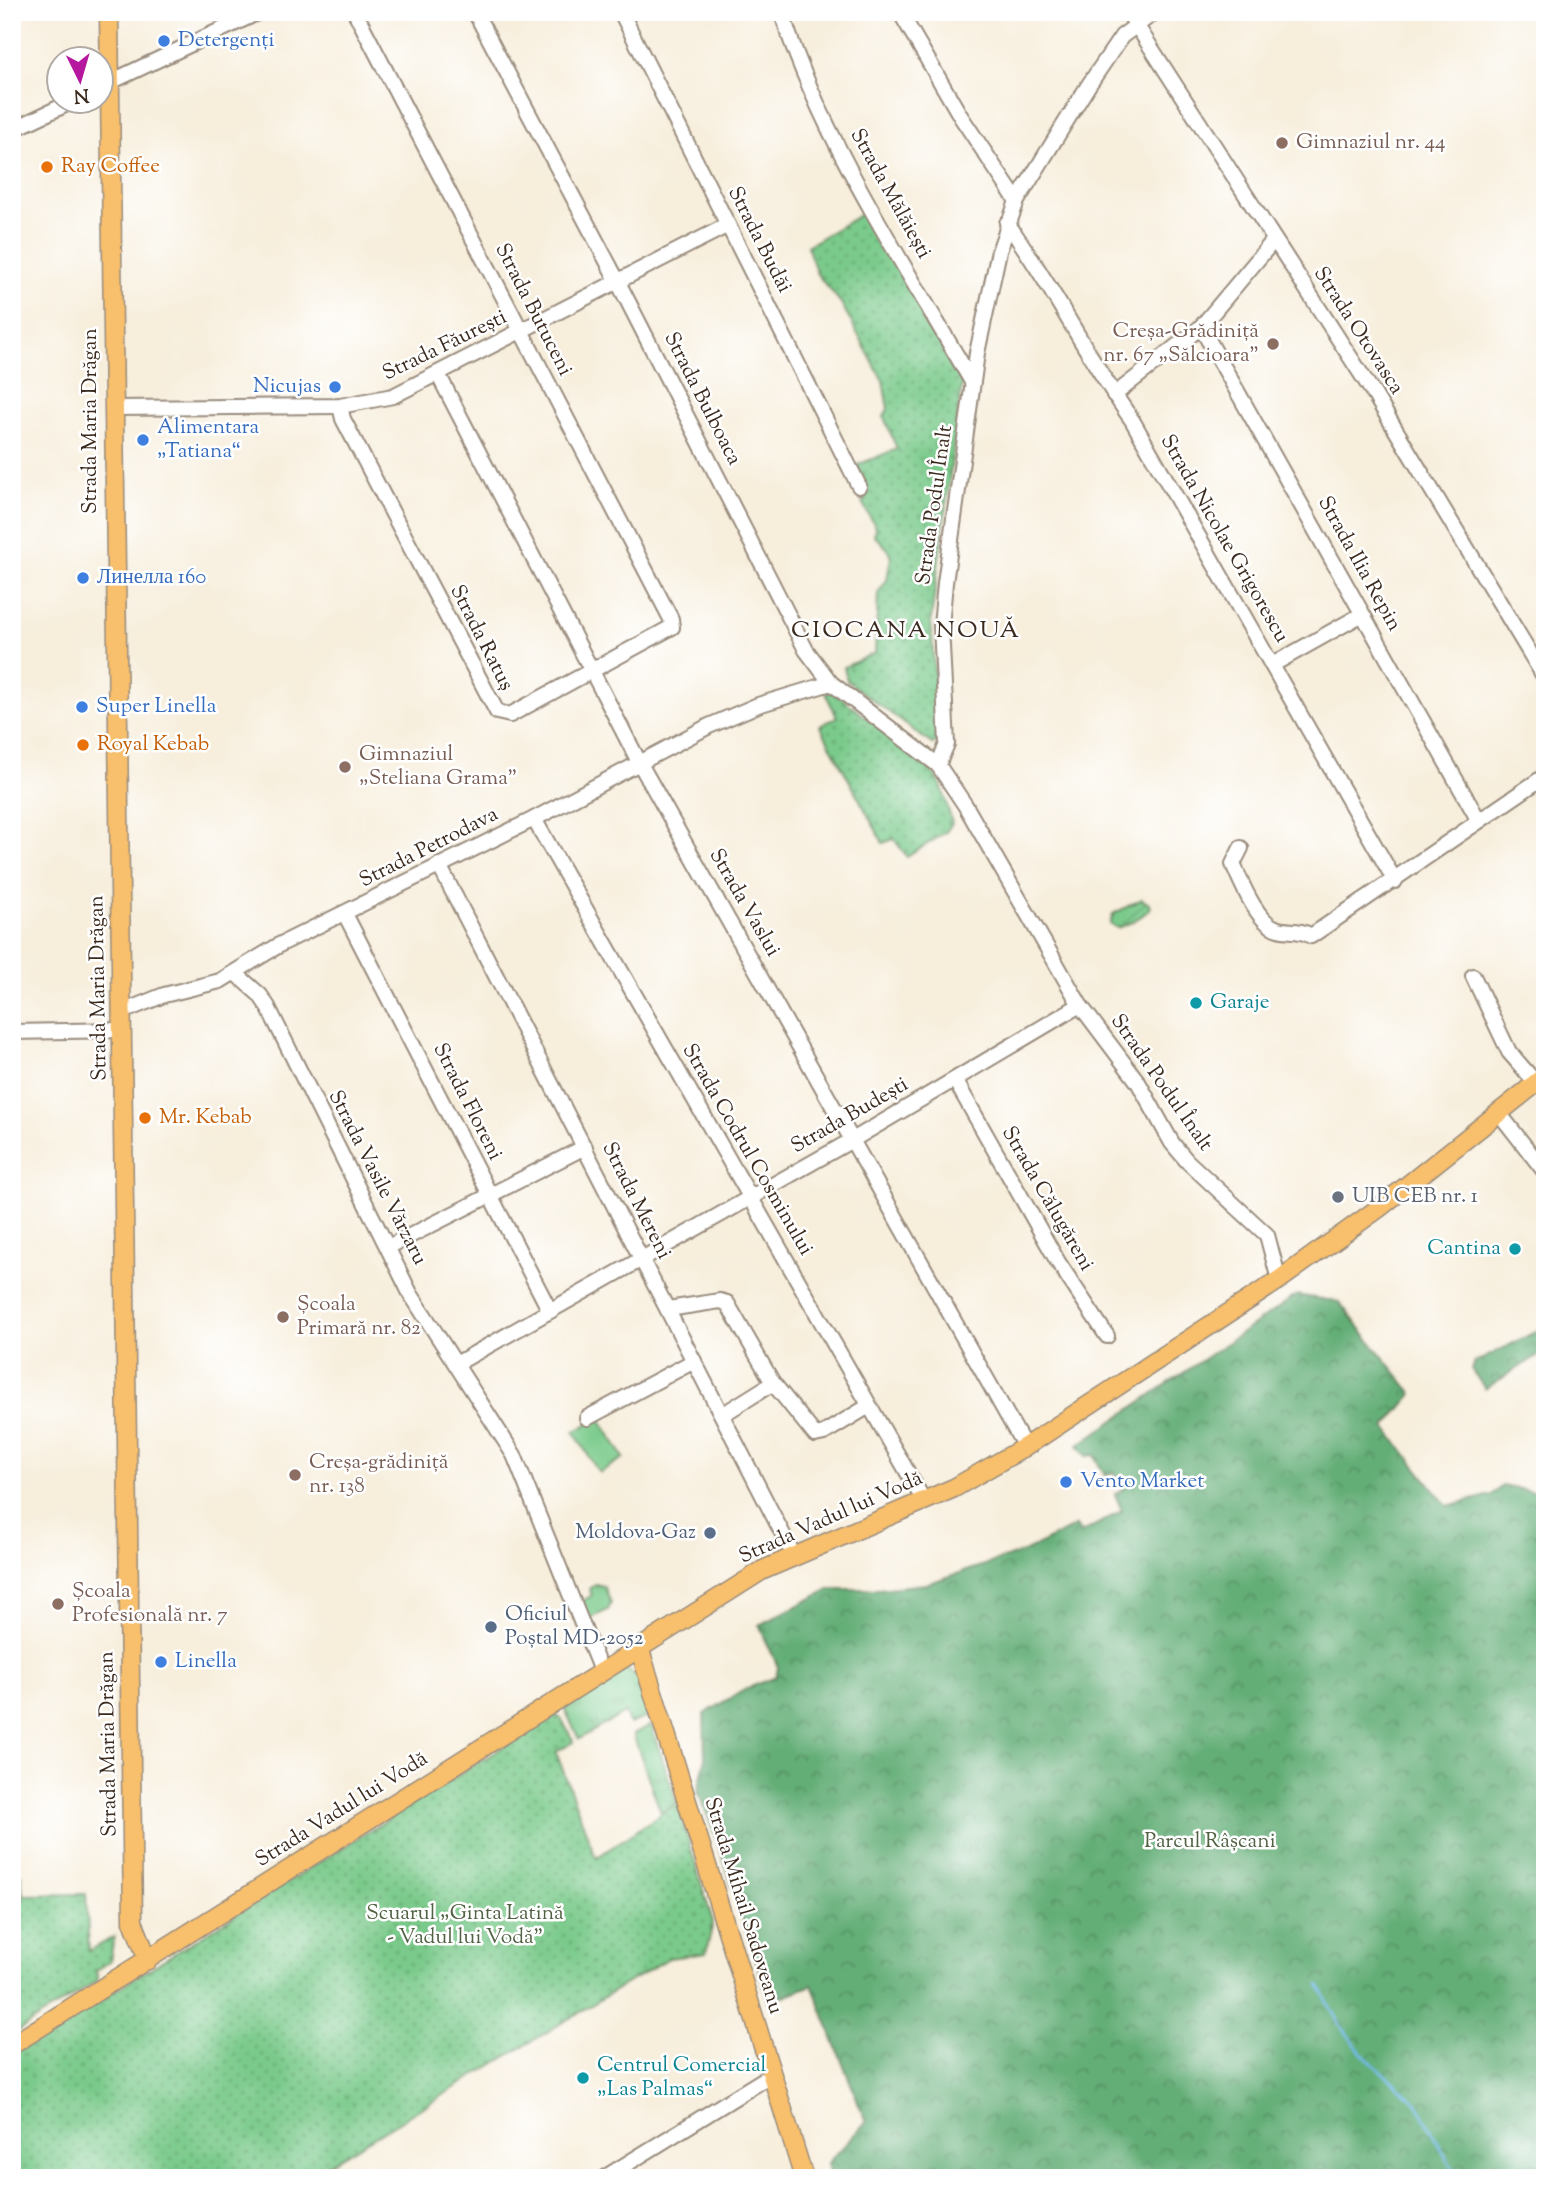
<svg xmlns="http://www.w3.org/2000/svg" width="1557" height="2190" font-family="'Sorts Mill Goudy',serif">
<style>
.grass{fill:url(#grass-tufts);stroke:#5a7a54;stroke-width:2}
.forest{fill:url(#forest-crowns);stroke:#4f6c4a;stroke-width:2}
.park{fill:url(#park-dots);stroke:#5a7a54;stroke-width:2}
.garden{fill:url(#garden-furrows);stroke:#5a7a54;stroke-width:2}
.pitch{fill:#7aca8b;stroke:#5a7a54;stroke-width:2}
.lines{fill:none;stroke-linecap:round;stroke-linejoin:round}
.stream{stroke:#76bced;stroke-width:2.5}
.minor-casing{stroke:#998c7d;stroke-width:18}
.major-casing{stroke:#998c7d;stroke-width:21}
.minor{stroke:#fff;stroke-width:14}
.major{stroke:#f8bf6c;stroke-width:18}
.shop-dot{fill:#3f7fe0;stroke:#fff;stroke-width:2.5}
.education-dot{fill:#8d6e63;stroke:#fff;stroke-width:2.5}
.food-dot{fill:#e8710a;stroke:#fff;stroke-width:2.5}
.culture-dot{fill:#0f9aa8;stroke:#fff;stroke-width:2.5}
.worship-dot{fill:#6b7280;stroke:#fff;stroke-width:2.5}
.service-dot{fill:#5c6f8a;stroke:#fff;stroke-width:2.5}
.labels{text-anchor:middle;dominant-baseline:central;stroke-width:5;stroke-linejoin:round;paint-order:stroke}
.shop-label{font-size:21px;fill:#366cbe;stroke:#fff;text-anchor:start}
.education-label{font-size:21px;fill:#785e54;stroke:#fff;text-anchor:start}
.food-label{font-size:21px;fill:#c56008;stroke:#fff;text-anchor:start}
.street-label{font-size:21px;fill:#3b2a1e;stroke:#fff}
.culture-label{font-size:21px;fill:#0d838f;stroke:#fff;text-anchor:start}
.worship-label{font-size:21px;fill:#5b616d;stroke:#fff;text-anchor:start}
.service-label{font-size:21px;fill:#4e5e75;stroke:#fff;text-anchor:end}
.park-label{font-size:21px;fill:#516244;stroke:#fff}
.quarter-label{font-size:24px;letter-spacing:2px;fill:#3b2a1e;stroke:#fff}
</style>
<defs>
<pattern id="grass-tufts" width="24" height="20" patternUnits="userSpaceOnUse" patternTransform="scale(1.75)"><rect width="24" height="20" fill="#7aca8b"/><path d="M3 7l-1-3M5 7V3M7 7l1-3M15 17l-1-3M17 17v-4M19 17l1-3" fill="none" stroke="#65a471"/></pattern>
<pattern id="forest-crowns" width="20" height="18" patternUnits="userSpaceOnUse" patternTransform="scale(1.75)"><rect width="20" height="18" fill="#63ae77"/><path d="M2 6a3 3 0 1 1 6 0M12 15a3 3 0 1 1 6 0" fill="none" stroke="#538e61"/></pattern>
<pattern id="park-dots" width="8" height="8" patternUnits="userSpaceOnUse" patternTransform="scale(1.75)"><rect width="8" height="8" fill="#7aca8b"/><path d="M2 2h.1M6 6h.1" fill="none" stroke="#65a471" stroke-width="1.8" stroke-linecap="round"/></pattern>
<pattern id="garden-furrows" width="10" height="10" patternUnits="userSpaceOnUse" patternTransform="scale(1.75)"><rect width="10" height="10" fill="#7aca8b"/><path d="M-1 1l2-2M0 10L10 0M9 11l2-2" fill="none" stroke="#65a471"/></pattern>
</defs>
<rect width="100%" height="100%" fill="#fff"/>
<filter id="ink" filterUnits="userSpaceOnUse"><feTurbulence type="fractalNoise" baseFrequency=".0143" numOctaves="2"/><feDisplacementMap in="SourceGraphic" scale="14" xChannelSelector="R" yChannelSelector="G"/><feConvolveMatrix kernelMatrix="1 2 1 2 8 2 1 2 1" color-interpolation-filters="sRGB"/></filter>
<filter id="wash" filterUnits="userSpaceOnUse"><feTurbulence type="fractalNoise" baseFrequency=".00686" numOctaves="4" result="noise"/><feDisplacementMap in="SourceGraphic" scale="28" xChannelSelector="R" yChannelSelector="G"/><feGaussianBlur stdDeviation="1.57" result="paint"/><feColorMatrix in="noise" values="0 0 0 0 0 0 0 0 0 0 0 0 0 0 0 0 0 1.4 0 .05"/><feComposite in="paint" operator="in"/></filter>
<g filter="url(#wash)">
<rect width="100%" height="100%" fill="#f7eedc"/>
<g class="grass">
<polygon points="595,1584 604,1586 611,1603 608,1610 589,1619 583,1616 580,1603 592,1595 589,1589"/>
<polygon points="626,1669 638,1677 650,1716 629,1724 625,1713 579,1739 565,1710 566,1705 620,1670"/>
<polygon points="651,1725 677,1803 661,1813 633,1734"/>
</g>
<g class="forest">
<polygon points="1297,1295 1339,1302 1413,1394 1385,1427 1447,1506 1492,1495 1502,1486 1545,1493 1545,2178 831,2178 827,2164 866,2122 812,1985 769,2002 722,1855 698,1791 705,1761 704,1714 748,1688 776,1677 778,1667 759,1625 830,1589 879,1589 926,1584 1024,1552 1076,1526 1081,1533 1122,1511 1115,1494 1123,1489 1114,1472 1105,1476 1094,1455 1086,1456 1078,1445"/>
<polygon points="1545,1327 1545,1351 1485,1389 1471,1369 1474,1363"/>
</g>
<g class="park">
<polygon points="865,212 962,383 931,620 939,741 932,744 847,681 844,667 875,653 878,593 887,580 891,557 888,549 874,535 876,528 862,502 866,500 861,492 868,488 857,465 897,449 884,417 888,409 883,381 841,303 817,274 807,246"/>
<polygon points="833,691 928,767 941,784 952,823 946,832 907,857 894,839 883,843 820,726 837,717 825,692"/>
<polygon points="554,1715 561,1718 574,1742 556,1752 596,1858 677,1803 713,1922 706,1953 669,1958 319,2170 318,2178 12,2178 12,2055"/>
<polygon points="12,1875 21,1875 23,1895 86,1894 89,1951 114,1937 110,1961 96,1971 98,1980 12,2035"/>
</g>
<path class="garden" d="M1142,899l7,5 1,5c-9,8 -22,16 -33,19l-7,-4 3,-10z"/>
<polygon class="pitch" points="599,1417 624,1458 599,1473 574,1432"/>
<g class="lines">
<polyline class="stream" points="1319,1985 1338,2022 1363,2055 1417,2103 1450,2165 1464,2178"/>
</g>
</g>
<g filter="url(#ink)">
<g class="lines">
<defs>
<g id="minor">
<polyline points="475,12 618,282 806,650 831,683 938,765 965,805 1080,1005 1138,1082 1172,1143 1187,1161 1267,1235 1279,1280"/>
<polyline points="621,12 859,486"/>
<polyline points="900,12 961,117 1017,201"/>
<polyline points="1128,12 1374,394 1545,678"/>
<path d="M784,20c42,127 122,247 188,362"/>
<polyline points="102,86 259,12"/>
<polyline points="12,130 71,102"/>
<path d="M1007,223c46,63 79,133 125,197l263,461"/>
<polyline points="1201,327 1479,821"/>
<polyline points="438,374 639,762 1025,1447"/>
<polyline points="1114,395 1201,327 1274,240"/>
<polyline points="340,406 343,419 497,712 510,715 672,627 671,619 355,12"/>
<polyline points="114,408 340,406 393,396 728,225"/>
<polyline points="1272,665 1361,615"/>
<polyline points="938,765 947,744 941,626 945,583 977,353 999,251 1017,201 1088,86 1122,36 1155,12"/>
<polyline points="534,819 924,1501"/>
<path d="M1241,848l-8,16c8,18 24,59 45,65 11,3 23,0 33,7l234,-160"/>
<polyline points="439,865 794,1556"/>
<polyline points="345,914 550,1311"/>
<polyline points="235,973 260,995 268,1007 410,1293 514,1455 601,1671"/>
<polyline points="1473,976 1509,1052 1536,1083"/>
<polyline points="122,1012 164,995 220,981 281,944 534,819 709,726 758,705 831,683"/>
<polyline points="12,1032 122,1030"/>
<polyline points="955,1080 1058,1262 1107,1336"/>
<polyline points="1499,1113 1545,1172"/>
<polyline points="388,1247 585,1147"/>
<polyline points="668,1309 720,1301 727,1303 773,1383"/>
<polyline points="456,1364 854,1139 1080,1005"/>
<polyline points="722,1415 773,1383 815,1435 824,1433 869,1406"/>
<polyline points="587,1418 694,1361"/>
<polyline points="604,2178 771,2075"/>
</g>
<g id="major">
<polyline points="109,12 133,1921 148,1960"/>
<polyline points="639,1647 804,2178"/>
<polyline points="12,2045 763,1570 954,1488 1025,1447 1279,1280 1379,1208 1545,1076"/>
</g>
</defs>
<use href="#minor" class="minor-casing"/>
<use href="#major" class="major-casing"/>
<use href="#minor" class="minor"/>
<use href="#major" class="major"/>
</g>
</g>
<g class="shop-dot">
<circle cx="164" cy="41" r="7"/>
<circle cx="335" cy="387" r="7"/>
<circle cx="143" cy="440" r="7"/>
<circle cx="83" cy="578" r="7"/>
<circle cx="82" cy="707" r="7"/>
<circle cx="1066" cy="1482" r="7"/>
<circle cx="161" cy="1662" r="7"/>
</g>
<g class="education-dot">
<circle cx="1282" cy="143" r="7"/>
<circle cx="1273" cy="344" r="7"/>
<circle cx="345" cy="767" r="7"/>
<circle cx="283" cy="1317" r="7"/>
<circle cx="295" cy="1475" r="7"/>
<circle cx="58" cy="1604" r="7"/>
</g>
<g class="food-dot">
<circle cx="47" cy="167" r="7"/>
<circle cx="83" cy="745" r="7"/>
<circle cx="145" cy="1118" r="7"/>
</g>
<g class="culture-dot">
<circle cx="1196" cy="1003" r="7"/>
<circle cx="1515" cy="1249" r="7"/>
<circle cx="583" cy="2078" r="7"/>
</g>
<circle class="worship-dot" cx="1338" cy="1197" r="7"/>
<g class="service-dot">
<circle cx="710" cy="1533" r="7"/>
<circle cx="491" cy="1627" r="7"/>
</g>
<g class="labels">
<g class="shop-label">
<text x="178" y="41">Detergenți</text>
<text x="321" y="387" text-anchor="end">Nicujas</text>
<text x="157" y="428">Alimentara<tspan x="157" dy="24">„Tatiana“</tspan></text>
<text x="97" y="578">Линелла 160</text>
<text x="96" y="707">Super Linella</text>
<text x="1080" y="1482">Vento Market</text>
<text x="175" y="1662">Linella</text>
</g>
<g class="education-label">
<text x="1296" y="143">Gimnaziul nr. 44</text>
<text x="1259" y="332" text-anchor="end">Creșa-Grădiniță<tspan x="1259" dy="24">nr. 67 „Sălcioara”</tspan></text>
<text x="359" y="755">Gimnaziul<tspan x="359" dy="24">„Steliana Grama”</tspan></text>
<text x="297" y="1305">Școala<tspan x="297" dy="24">Primară nr. 82</tspan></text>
<text x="309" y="1463">Creșa-grădiniță<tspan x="309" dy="24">nr. 138</tspan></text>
<text x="72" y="1592">Școala<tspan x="72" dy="24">Profesională nr. 7</tspan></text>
</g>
<g class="food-label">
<text x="61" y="167">Ray Coffee</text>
<text x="97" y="745">Royal Kebab</text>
<text x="159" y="1118">Mr. Kebab</text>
</g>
<g class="street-label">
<text transform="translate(890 194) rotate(61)">Strada Mălăiești</text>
<text transform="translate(759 240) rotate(63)">Strada Budăi</text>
<text transform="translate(533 310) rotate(63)">Strada Butuceni</text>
<text transform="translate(1358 331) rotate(57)">Strada Otovasca</text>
<text transform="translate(445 346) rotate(-26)">Strada Făurești</text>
<text transform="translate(702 399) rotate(63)">Strada Bulboaca</text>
<text transform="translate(91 421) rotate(-90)">Strada Maria Drăgan</text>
<text transform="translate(935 505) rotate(-82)">Strada Podul Înalt</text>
<text transform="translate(1224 539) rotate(60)">Strada Nicolae Grigorescu</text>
<text transform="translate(1359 564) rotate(61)">Strada Ilia Repin</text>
<text transform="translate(481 638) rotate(63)">Strada Ratuș</text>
<text transform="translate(429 848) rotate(-27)">Strada Petrodava</text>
<text transform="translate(744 903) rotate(60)">Strada Vaslui</text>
<text transform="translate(99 988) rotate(-91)">Strada Maria Drăgan</text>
<text transform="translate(1161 1083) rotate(55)">Strada Podul Înalt</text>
<text transform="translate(467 1102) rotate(63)">Strada Floreni</text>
<text transform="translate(850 1116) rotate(-30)">Strada Budești</text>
<text transform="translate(747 1150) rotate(60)">Strada Codrul Cosminului</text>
<text transform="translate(377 1178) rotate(63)">Strada Vasile Vărzaru</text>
<text transform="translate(1047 1199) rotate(60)">Strada Călugăreni</text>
<text transform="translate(636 1201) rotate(63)">Strada Mereni</text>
<text transform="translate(831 1518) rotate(-24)">Strada Vadul lui Vodă</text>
<text transform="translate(109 1744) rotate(-91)">Strada Maria Drăgan</text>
<text transform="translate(342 1810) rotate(-32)">Strada Vadul lui Vodă</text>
<text transform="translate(743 1906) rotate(73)">Strada Mihail Sadoveanu</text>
</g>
<g class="culture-label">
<text x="1210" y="1003">Garaje</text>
<text x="1501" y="1249" text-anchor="end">Cantina</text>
<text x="597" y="2066">Centrul Comercial<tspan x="597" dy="24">„Las Palmas“</tspan></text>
</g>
<g class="worship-label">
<text x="1352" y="1197">UIB CEB nr. 1</text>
</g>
<g class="service-label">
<text x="696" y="1533">Moldova-Gaz</text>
<text x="505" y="1615" text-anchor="start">Oficiul<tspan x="505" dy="24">Poștal MD-2052</tspan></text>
</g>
<g class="park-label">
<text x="1210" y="1842">Parcul Râșcani</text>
<text x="465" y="1914">Scuarul „Ginta Latină<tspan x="465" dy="24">- Vadul lui Vodă”</tspan></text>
</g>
<g class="quarter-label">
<text x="906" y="631">CIOCANA NOUĂ</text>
</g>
</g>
<rect width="1557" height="2190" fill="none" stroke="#fff" stroke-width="42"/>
<g transform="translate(80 80) rotate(175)"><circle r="33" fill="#ffffff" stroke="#b1aaa5" stroke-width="2"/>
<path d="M0-5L12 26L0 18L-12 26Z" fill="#b5179e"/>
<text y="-10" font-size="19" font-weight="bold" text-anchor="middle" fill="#3b2a1e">N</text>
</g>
</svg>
